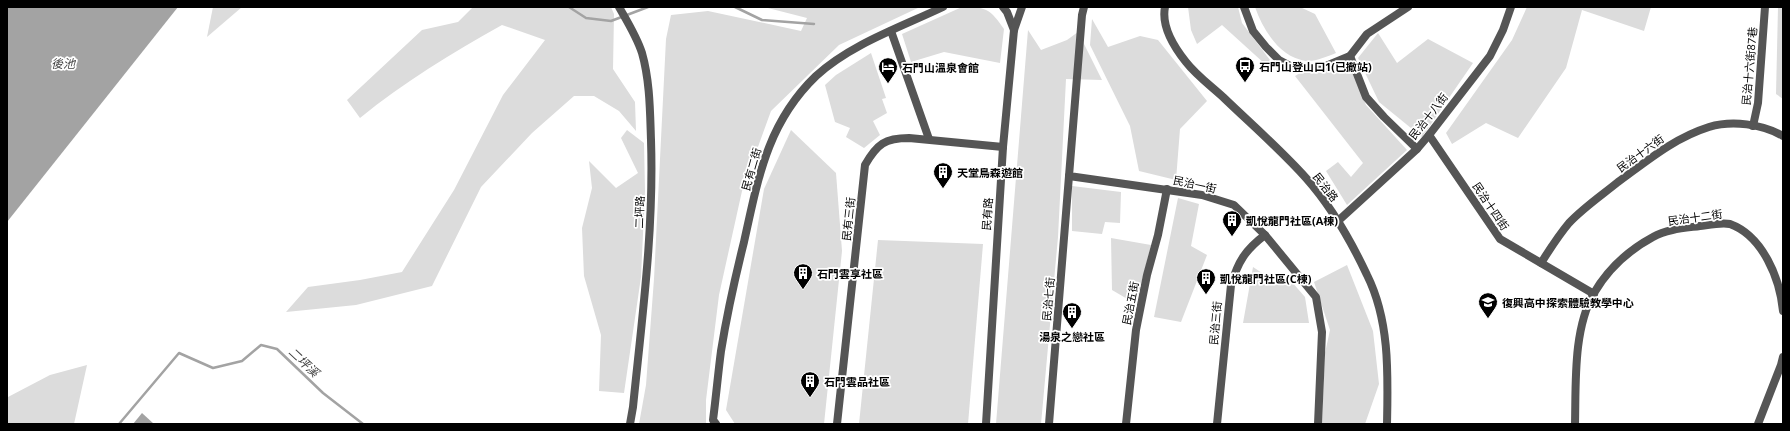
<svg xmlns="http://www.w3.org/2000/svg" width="1790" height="431" font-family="'Open Sans','Noto Sans TC',sans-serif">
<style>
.green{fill:#dcdcdc}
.water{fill:#a3a3a3}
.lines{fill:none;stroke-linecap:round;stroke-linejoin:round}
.stream{stroke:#a3a3a3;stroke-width:2.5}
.minor{stroke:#555;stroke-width:8}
.labels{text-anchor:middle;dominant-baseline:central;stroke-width:3.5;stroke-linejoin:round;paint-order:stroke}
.poi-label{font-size:11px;font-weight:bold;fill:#000;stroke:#fff;text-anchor:start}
.street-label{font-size:11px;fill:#000;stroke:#fff}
.water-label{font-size:12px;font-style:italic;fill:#444;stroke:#fff}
</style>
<rect width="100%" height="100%" fill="#fff"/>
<g class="green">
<polygon points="213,7 242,7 207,37"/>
<path d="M473,7h138l3,7 -1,55 22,33 1,29 -17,-20 -25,-15h-20l-42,37 -51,54 -49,99 -76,19 -70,7 22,-25 52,-7 42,-8 52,-82 49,-95 42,-55 -43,-15c-50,28 -98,57 -142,93l-13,-18 75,-70 36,-8z"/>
<polygon points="764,7 920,7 839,45 771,111 742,191 719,295 706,400 706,424 639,424 646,385 654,279 666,39 671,15 708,11 801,31 807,18"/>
<path d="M962,7c25,0 28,2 42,22l-4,34 -56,-11 -33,10 -9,-28z"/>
<polygon points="1188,7 1238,7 1242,23 1270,60 1265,64 1222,25 1197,44 1191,30"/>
<path d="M1255,7h45l15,7 21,39c-8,3 -21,9 -30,8 -26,-3 -43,-31 -51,-54z"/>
<polygon points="1527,7 1651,7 1644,31 1582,10 1566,68 1518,138 1486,123 1452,144 1446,133 1512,40"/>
<polygon points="1778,7 1783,7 1783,99 1776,94"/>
<polygon points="1092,19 1108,47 1140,36 1158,40 1207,101 1180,129 1176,180 1139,171 1130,126 1090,45"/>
<polygon points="1028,30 1041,50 1067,40 1078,32 1102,80 1066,79 1058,237 1041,424 996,424"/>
<polygon points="1378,33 1397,63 1428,39 1473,63 1422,137 1379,102 1358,58"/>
<polygon points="871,53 886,98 882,99 887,113 873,121 880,135 864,148 846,137 850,128 835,122 825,85 836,75"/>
<polygon points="1349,63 1366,105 1407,150 1347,205 1326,171 1338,162 1351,177 1363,163 1295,76 1300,73"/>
<polygon points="627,130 644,143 645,191 641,277 624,393 599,391 601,335 584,276 582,228 592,188 589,161 616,188 638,173 621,138"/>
<polygon points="791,130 836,173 842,251 824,424 735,424 726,410 764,189"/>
<polygon points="1072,186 1121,192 1120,223 1105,222 1102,234 1072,231"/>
<polygon points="1178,198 1199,204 1191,246 1207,255 1181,322 1154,317"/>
<polygon points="1111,238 1151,245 1136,304 1112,290"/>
<polygon points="878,240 983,244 968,424 859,424"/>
<polygon points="1347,265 1373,331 1379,384 1365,424 1322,424 1325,353 1330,330 1314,282"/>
<polygon points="1253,267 1276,282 1291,281 1305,297 1309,323 1243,323"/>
<polygon points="87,365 74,424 7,424 7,370 8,397 50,375"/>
</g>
<g class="water">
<polygon points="7,7 178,7 7,222"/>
<polygon points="142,413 154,424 133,424"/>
</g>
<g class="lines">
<g class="stream">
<polyline points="569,7 586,18 611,21 648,7"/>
<polyline points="735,7 762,20 814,24"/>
<polyline points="119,424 179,353 213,368 242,361 261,345 277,349 323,393 363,424"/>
</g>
<g class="minor">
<path d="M619,7c8,14 18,30 23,46 8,28 8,59 9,87 3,90 -9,178 -18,267l-3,17"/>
<polyline points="1003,7 1007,12 1014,30"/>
<polyline points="1084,7 1082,15 1069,176 1202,195 1234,205 1265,235 1316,297 1322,332 1318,424"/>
<path d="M1165,7c-4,20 9,40 21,55 10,13 25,24 37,35 28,27 57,52 83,81 25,28 45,63 61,97 23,46 21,100 20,149"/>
<polyline points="1244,7 1253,31 1266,47 1279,60 1296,69 1321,68 1350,56 1367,34 1408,7"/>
<polyline points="891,31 929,139"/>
<polyline points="1350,56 1366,97 1384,117 1417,149"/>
<polyline points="1753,126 1758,103 1765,7"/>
<polyline points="1429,135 1500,239 1594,294"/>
<polyline points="1338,221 1417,149 1429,135 1490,56 1503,30 1511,7"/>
<path d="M1541,263c9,-14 17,-27 28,-40 14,-15 33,-28 49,-41 29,-21 56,-44 91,-55 23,-7 53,-3 74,9"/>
<path d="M716,424l-3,-4c3,-23 5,-46 8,-69 6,-37 14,-73 23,-109 14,-63 23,-119 72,-166 35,-32 85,-49 127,-69"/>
<path d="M837,424l28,-259c12,-21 20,-27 44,-27l94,9"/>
<polyline points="986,424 1003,147 1014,30 1022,7"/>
<polyline points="1049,424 1069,176"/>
<polyline points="1126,424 1136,330 1147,275 1158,235 1167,189"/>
<path d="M1217,424l14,-139c7,-23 14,-35 34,-50"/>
<path d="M1575,424c1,-40 -2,-95 19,-131 14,-24 35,-43 59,-56 14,-8 32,-9 47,-11 8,-1 22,-4 30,-2 33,12 50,55 53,87"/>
<polyline points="1758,424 1781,365 1783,357"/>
</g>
</g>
<defs>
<symbol id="bus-pin" viewBox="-11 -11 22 30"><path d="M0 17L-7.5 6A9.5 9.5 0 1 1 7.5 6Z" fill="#000" stroke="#fff"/><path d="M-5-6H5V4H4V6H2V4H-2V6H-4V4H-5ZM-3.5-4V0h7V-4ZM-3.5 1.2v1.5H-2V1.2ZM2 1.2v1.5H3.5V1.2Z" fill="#fff"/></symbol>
<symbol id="hotel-pin" viewBox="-11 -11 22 30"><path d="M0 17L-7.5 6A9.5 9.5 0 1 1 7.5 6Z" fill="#000" stroke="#fff"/><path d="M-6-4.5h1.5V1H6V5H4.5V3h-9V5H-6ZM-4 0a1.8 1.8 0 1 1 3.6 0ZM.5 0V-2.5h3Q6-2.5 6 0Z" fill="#fff"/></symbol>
<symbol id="building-pin" viewBox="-11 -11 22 30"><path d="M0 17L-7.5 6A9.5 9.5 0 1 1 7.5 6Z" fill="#000" stroke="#fff"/><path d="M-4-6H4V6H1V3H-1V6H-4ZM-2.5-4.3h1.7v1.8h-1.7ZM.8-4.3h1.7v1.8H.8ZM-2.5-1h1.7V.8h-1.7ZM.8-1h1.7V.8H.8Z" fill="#fff"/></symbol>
<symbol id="school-pin" viewBox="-11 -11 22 30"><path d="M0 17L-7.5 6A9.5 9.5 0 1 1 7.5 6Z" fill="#000" stroke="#fff"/><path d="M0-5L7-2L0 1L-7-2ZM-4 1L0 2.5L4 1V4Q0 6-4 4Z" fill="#fff"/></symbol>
</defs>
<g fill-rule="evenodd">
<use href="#bus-pin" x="1234" y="55" width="22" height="30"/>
<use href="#hotel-pin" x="877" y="56" width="22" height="30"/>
<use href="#building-pin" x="932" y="161" width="22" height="30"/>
<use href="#building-pin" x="1221" y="209" width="22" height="30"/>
<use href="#building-pin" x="792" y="262" width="22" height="30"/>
<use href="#building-pin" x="1195" y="267" width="22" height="30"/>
<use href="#school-pin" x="1477" y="291" width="22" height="30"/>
<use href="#building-pin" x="1061" y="301" width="22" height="30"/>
<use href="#building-pin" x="799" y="370" width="22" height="30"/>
</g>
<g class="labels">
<g class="poi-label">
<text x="1259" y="66">石門山登山口1(已撤站)</text>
<text x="902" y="67">石門山溫泉會館</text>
<text x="957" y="172">天堂鳥森遊館</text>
<text x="1246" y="220">凱悅龍門社區(A棟)</text>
<text x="817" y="273">石門雲享社區</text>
<text x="1220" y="278">凱悅龍門社區(C棟)</text>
<text x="1502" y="302">復興高中探索體驗教學中心</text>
<text x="1072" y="336" text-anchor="middle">湯泉之戀社區</text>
<text x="824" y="381">石門雲品社區</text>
</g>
<g class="street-label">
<text transform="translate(1749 66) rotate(-85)">民治十六街87巷</text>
<text transform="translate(1428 116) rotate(-52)">民治十八街</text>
<text transform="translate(1640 153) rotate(-36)">民治十六街</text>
<text transform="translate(751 169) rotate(-74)">民有二街</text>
<text transform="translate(1195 184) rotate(12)">民治一街</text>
<text transform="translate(1326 187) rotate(52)">民治路</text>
<text transform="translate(1491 206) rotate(56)">民治十四街</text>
<text transform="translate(639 212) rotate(-88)">二坪路</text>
<text transform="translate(987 214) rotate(-86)">民有路</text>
<text transform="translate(1695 217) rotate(-8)">民治十二街</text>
<text transform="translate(848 219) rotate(-84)">民有三街</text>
<text transform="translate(1048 299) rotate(-85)">民治七街</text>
<text transform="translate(1130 303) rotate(-79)">民治五街</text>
<text transform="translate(1215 323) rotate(-85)">民治三街</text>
</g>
<g class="water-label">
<text x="63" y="63">後池</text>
<text transform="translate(304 362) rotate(43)">二坪溪</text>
</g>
</g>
<rect width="1790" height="431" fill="none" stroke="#000000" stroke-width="16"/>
</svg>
